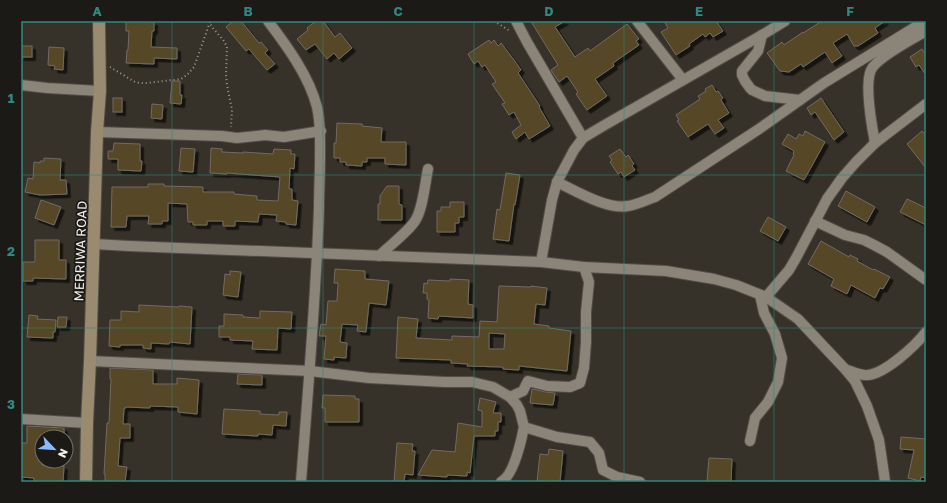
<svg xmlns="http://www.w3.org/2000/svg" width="947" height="503" font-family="'Golos Text',sans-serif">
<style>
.building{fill:#574627;stroke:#716b61;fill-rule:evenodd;filter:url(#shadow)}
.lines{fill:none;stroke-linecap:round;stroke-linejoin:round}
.street-casing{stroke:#524d45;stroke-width:12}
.secondary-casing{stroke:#524d45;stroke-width:14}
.path{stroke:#9d9992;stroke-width:2;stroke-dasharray:1 3;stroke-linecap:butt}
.street{stroke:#8a8479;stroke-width:10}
.secondary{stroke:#998a70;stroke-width:12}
.grid{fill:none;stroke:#318881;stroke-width:1;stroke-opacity:0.55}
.labels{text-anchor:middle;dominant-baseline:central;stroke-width:3.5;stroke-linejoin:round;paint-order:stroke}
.street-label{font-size:13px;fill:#f3f0ea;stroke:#1c1a16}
.neatline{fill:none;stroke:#318881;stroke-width:1.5}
.grid-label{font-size:13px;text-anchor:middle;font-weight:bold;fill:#318881}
</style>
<defs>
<filter id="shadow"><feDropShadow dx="3.5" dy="3.5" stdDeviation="0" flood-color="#0009"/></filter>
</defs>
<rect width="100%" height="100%" fill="#373229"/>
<g class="building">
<polygon points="126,21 154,22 154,31 152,31 151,47 177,48 177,59 154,58 154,64 126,63 127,50 128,50 129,31 126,31"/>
<polygon points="233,21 241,21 259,43 261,42 268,50 265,53 275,64 267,70 249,49 246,51 226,27"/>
<polygon points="316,21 323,21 335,37 340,33 352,48 339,59 334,53 327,59 315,44 306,50 297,39 308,30 307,28"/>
<polygon points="536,21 565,21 555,27 575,57 588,48 590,51 627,24 639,39 636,41 639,45 613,63 614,66 595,79 607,96 587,110 576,94 578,92 567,76 559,82 551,70 558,65 532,23"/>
<polygon points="664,21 716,21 723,31 713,37 710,33 705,37 703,34 689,44 690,46 676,55 661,32 668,28"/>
<polygon points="822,21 885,21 875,28 878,33 858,46 854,46 847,34 833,43 842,56 832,63 825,52 803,67 801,64 789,72 780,71 767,53 782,42 784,45 803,32 803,33"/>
<polygon points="489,40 491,43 494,40 498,46 501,43 514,60 521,70 518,73 540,106 539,107 550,126 529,139 525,132 516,139 512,132 521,125 514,112 509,115 502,104 505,103 492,84 496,82 485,65 482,67 478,61 474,64 468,54"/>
<rect x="21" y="46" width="11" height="11"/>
<polygon points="49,47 64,48 63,70 54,69 55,66 48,65"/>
<polygon points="922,49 926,55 926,75 919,65 916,67 910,57"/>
<polygon points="172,81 180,81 180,95 182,95 181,104 170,103"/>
<polygon points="712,85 716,92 718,91 723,98 721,100 729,113 718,120 724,128 715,134 708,124 688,137 677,121 679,120 676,115 700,99 698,96 706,91 705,89"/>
<rect x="113" y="98" width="9" height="14"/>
<polygon points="821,98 844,132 834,140 815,112 811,115 807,108"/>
<polygon points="152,104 163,105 162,119 151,118"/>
<polygon points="337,123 362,124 362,126 382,128 381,142 406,142 406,165 385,164 385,158 367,158 367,162 362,162 362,166 346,165 346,162 340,162 340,158 334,158 334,143 336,143"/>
<polygon points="805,131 825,142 804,180 786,171 794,155 793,154 794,151 782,144 788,134 796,139 799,134 803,136"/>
<polygon points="922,131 926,136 926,168 907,144"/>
<polygon points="114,143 140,144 140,161 142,161 141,171 118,170 118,159 108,159 108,151 113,151"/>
<polygon points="181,148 195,149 193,172 179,171"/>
<polygon points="211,148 222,149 222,152 243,153 243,152 273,154 274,149 291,150 291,154 295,154 294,169 290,168 289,189 292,189 292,200 298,201 296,225 286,224 286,222 276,221 277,215 259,214 258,222 235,221 235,226 223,226 223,221 207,221 207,225 193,225 193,222 188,222 187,204 168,203 168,221 162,221 162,224 148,224 149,216 127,216 126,227 111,227 112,187 148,187 148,184 164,184 164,186 203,187 203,192 234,192 234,194 257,196 257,200 278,201 280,177 227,173 227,174 210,173"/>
<polygon points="620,149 626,157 628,155 634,164 632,166 635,170 624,177 621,172 618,174 610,162 612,160 609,156"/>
<polygon points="44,158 61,159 60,180 66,180 67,194 40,195 25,192 28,178 33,179 34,162 40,163 40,161 44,161"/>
<polygon points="506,173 520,175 515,205 514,204 509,241 493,239 497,209 500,210"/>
<polygon points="387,186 399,186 399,204 402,205 402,220 378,220 378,204 380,204 380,196"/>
<polygon points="846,191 875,207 867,222 838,206"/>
<polygon points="907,199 926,208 926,225 900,212"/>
<polygon points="41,200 61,207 54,225 35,218"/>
<polygon points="450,202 464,202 464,217 459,217 459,223 455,223 455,232 437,232 437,211 441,211 441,207 450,207"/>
<polygon points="768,217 786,227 778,241 760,231"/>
<polygon points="35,240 59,240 59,260 66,260 66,279 33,278 33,281 23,281 23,262 35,262"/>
<polygon points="821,241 849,257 850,255 858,259 857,261 873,270 874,269 890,277 883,289 880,288 875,298 851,285 847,294 831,286 834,279 808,264"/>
<polygon points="335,269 365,271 365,279 389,281 386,305 369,303 366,332 357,331 358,325 342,324 340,342 347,343 346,358 334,357 334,360 324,359 326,336 319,336 321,324 326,325 328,301 337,301 338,283 334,283"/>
<polygon points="230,271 241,272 238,297 223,295 225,274 230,275"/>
<polygon points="450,279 469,280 468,304 473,305 473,318 439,316 438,319 428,318 429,300 427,299 427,293 423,293 424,283 427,284 428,280 450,281"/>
<path d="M499,286l32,1v-1l16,2 -2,17 -9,-1 -2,20 15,2v2l22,3 -4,40 -48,-5v4l-16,-1v-2l-36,-1 1,-2 -17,-1v-3l-55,-2 2,-41 20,2 -2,19 36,2v-4l27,1 1,-16 17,1zM489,333l16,1 -1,15h-15z"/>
<polygon points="139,305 179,307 179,306 192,307 190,344 170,342 169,344 151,343 151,349 143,348 143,345 120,345 120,347 109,346 110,320 121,320 121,311 139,312"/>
<polygon points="260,311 292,312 291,329 278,328 277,350 252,349 253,341 230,340 230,337 219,337 219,326 224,326 224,314 243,315 243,317 260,318"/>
<polygon points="29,315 38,316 37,319 56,320 55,332 53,332 53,338 27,337"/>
<polygon points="58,317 67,317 66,327 57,327"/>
<polygon points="110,368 153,370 153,384 177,384 177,378 199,380 197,414 178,412 178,407 150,406 150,408 126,407 126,408 124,408 123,424 130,424 130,438 120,438 118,466 127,467 125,482 105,482 105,474 104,474 107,423 109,423 111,379 110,379"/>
<polygon points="238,374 262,375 262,385 237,384"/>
<polygon points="532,389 546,392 555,393 553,405 530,403"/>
<polygon points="323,395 355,396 355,399 359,399 359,422 325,422 325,408 322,408"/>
<polygon points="480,398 496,402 493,413 501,413 501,422 498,422 498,431 495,431 495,436 474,436 470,473 467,472 467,476 447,475 447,477 418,475 432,450 455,452 458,423 482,427 482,411 478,410"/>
<polygon points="224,409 260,411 260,414 279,415 279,412 287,412 286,426 273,425 272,435 258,434 258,436 222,434"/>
<polygon points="27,426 64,428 64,437 42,437 42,465 64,466 63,482 34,482 34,478 21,477 22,443 27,443"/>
<polygon points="901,437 926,439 926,478 921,477 920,481 908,478 914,450 900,449"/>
<polygon points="397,443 413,444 412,451 415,451 413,475 405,474 404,482 394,482"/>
<polygon points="549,449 563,451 560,482 537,482 540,454 548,455"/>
<polygon points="709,458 732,459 731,482 707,482"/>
</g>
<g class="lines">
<defs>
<g id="street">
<path d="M268,21c19,25 41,55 49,86 4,17 3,34 3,51 0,16 -1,33 -1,49 -3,92 -11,183 -18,275"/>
<polyline points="516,21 527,42 583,138"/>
<polyline points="637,21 683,80"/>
<polyline points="762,35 758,51 742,71 742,75 745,81 750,88 752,90 765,96 800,100"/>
<polyline points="21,85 47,88 100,91"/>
<polyline points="97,132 222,136 237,138 265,135 284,137 321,131"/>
<path d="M875,143c-3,-16 -11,-58 -4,-73 6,-13 42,-31 55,-39"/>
<path d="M557,182c19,9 50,28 71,24 9,-1 18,-6 27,-9l104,-68 65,-46 101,-62"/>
<polyline points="815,221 845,235 864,240 874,245 887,252 926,280"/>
<polyline points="94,244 129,246 541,262 584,267 666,271 714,279 736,285 766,297 798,319 845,369 855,381 867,406 879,440 884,474 885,482"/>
<path d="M379,256c10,-10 29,-24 36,-35 8,-12 10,-38 13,-52"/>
<polyline points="541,262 552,200 557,182 574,150 583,138 603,126 762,35 785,21"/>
<polyline points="766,297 789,270 796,258 827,199 842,178 856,162 875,143 926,104"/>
<polyline points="90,361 310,371 369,378 445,382 472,382 493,387 510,397 517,405 520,411 524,427 557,437 590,442 599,453 603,470 617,477 640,482"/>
<path d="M847,370c7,2 14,6 21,5 18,-2 47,-29 58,-43"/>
<polyline points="510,397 523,391 528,381 547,386 570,387 580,383 584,368 586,342 586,312 589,282 584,267"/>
<polyline points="21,419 87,423"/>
<polyline points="750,441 755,418 768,402 778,382 782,358 775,334 764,313 760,295"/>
<path d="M501,482c13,-7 20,-40 23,-55"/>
</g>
<polyline id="secondary" points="86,482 87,423 90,361 97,132 100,91 99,21"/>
</defs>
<use href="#street" class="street-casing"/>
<use href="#secondary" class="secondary-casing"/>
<g class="path">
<polyline points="209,21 212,27 224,41 227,47 226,75 227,85 232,110 231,127"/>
<polyline points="494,21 510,31"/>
<polyline points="110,67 135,82 140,83 147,83 181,79 187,75 194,67 210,22"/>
</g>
<use href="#street" class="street"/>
<use href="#secondary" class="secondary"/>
</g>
<path class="grid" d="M172,21v461M323,21v461M474,21v461M624,21v461M774,21v461M21,175h905M21,328h905"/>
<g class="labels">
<g class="street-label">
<text transform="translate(80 251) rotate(-88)">MERRIWA ROAD</text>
</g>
</g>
<rect width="947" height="503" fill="none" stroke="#1c1a16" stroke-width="44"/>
<g transform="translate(54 449) rotate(115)"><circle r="19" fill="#1c1a16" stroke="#72706b"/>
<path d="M0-3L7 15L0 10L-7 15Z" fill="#8abafc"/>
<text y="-6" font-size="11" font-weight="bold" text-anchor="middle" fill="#f3f0ea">N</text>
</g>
<rect x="22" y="22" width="903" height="459" class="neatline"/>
<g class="grid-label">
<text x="97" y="16">A</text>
<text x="248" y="16">B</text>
<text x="398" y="16">C</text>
<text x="549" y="16">D</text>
<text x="699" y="16">E</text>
<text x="850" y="16">F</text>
<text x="11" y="103">1</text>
<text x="11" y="256">2</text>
<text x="11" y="409">3</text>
</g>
</svg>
